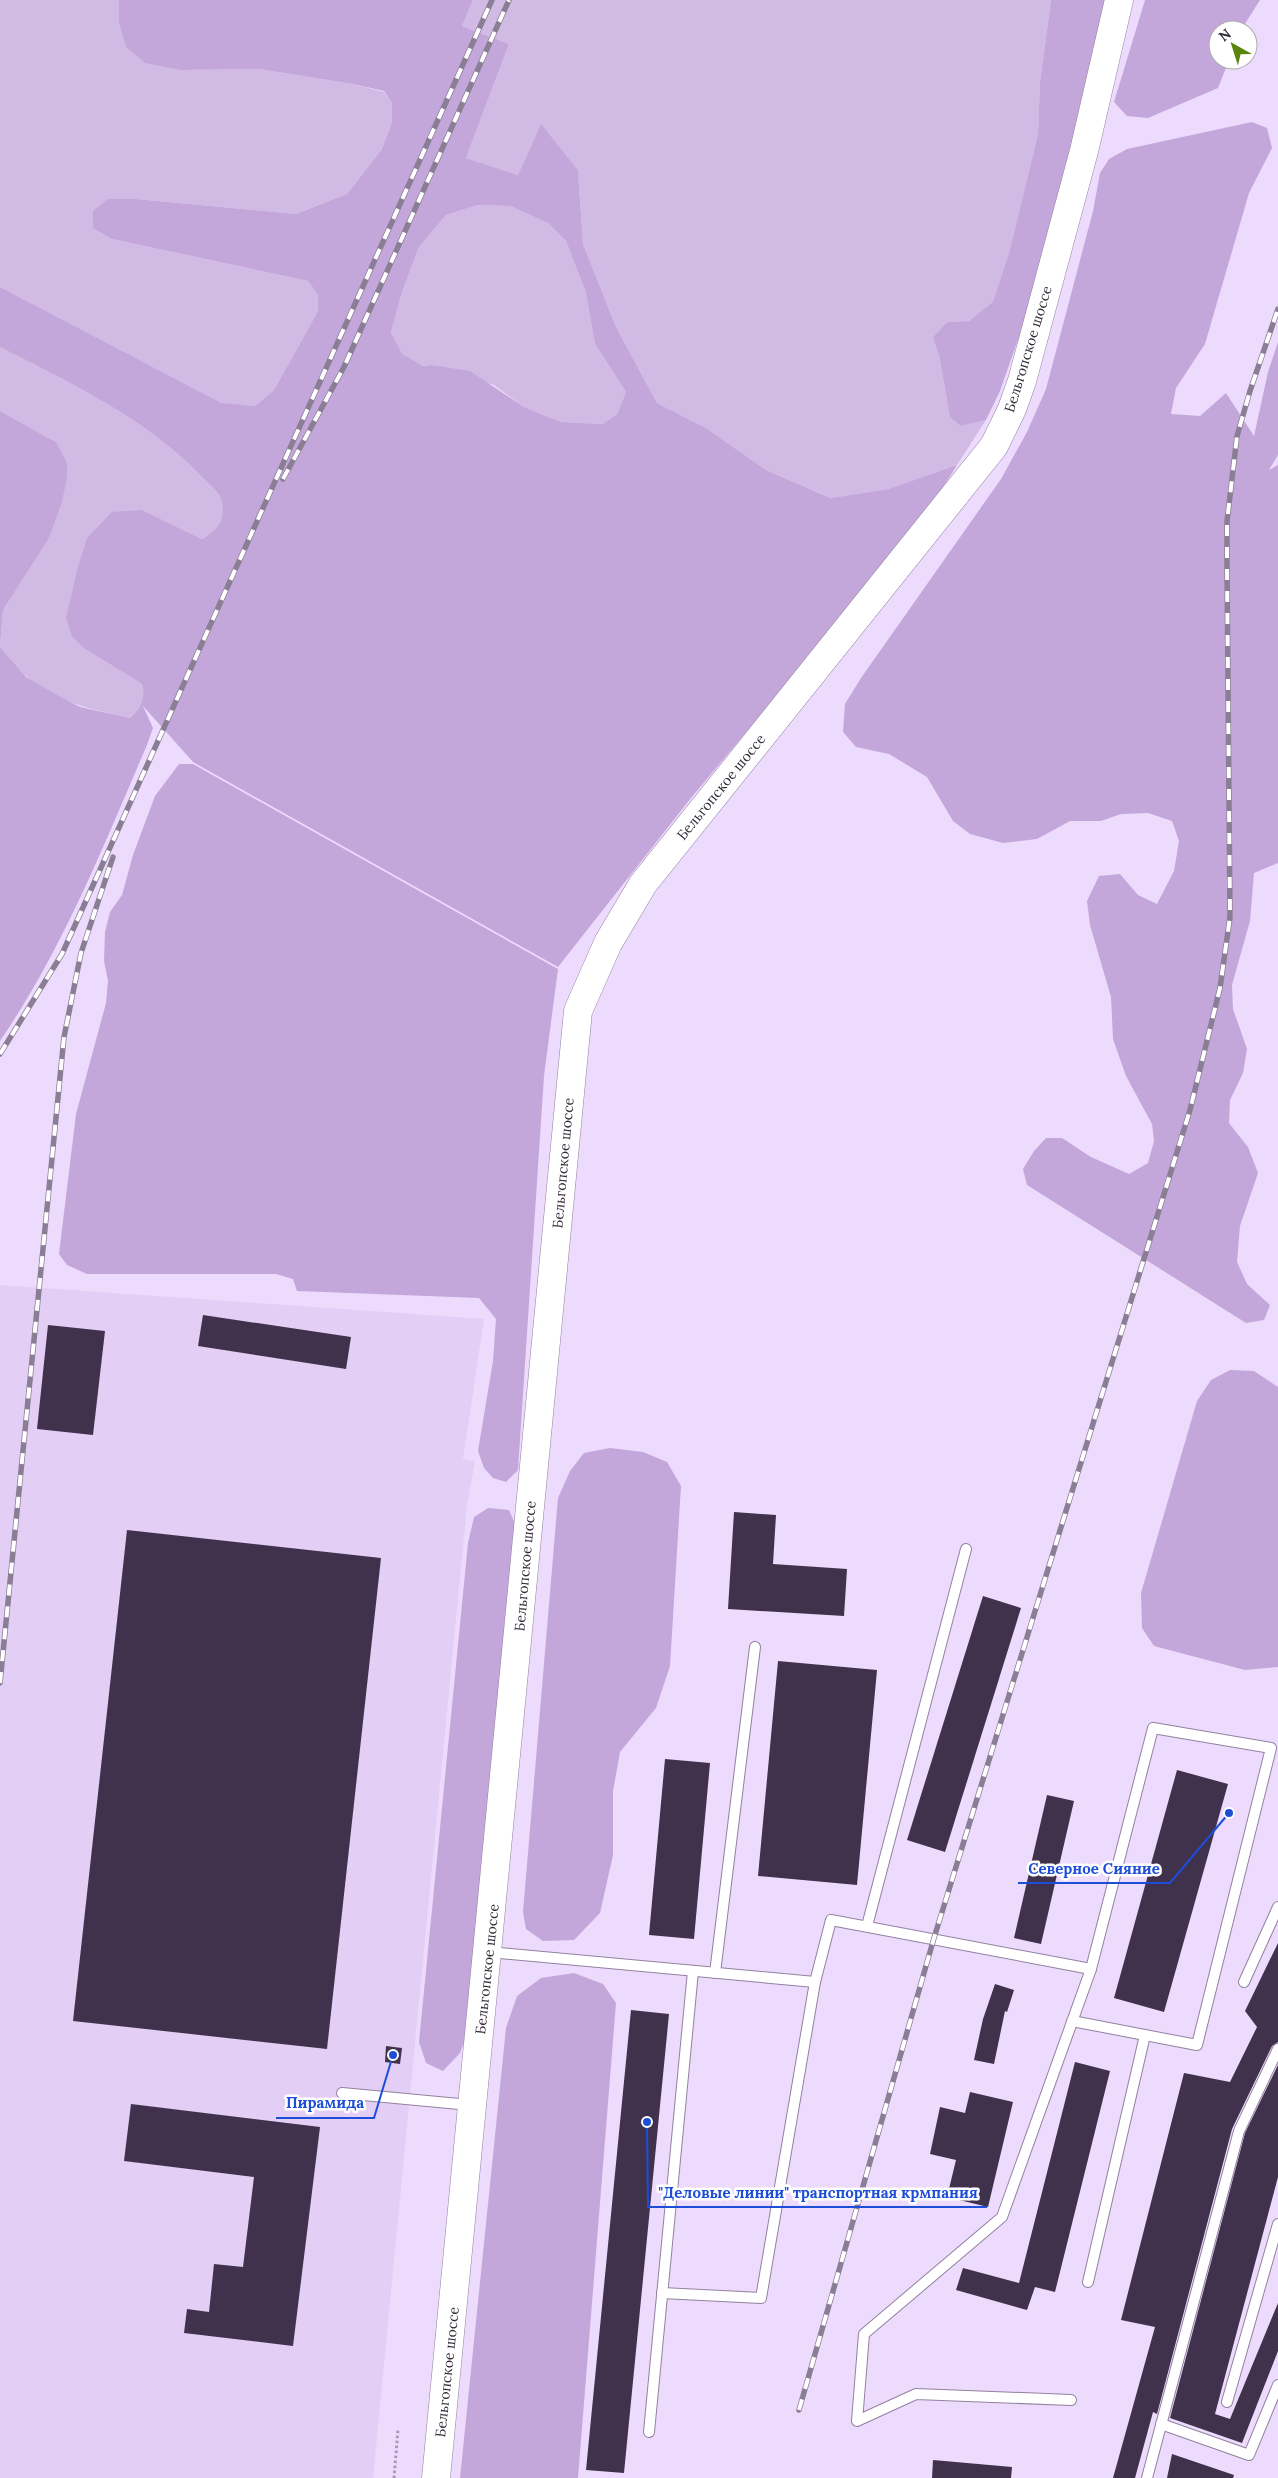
<svg xmlns="http://www.w3.org/2000/svg" width="1278" height="2478" font-family="Lora,serif">
<style>
.built{fill:#e3cef6}
.green{fill:#d1bbe4}
.forest{fill:#c3a7da;fill-rule:evenodd}
.building{fill:#40314c}
.lines{fill:none;stroke-linecap:round;stroke-linejoin:round}
.lane-casing{stroke:#9281a0;stroke-width:12}
.secondary-casing{stroke:#9281a0;stroke-width:29}
.path{stroke:#a698b2;stroke-width:3;stroke-dasharray:2.5 2.5;stroke-linecap:butt}
.lane{stroke:#fff;stroke-width:10}
.secondary{stroke:#fff;stroke-width:28}
.rail-casing{stroke:#8a7e95;stroke-width:5.5}
.rail{stroke:#fff;stroke-width:4;stroke-dasharray:11;stroke-linecap:butt}
.labels{text-anchor:middle;dominant-baseline:central;stroke-width:5;stroke-linejoin:round;paint-order:stroke}
.street-label{font-size:14px;fill:#332c39;stroke:#fff}
.leader{fill:none;stroke:#1d4ed8;stroke-width:2}
.callout-dot{fill:#1d4ed8;stroke:#fff;stroke-width:2}
.callout-label{font-size:15px;text-anchor:middle;font-weight:bold;fill:#1d4ed8;stroke:#fff;stroke-width:5;stroke-linejoin:round;paint-order:stroke}
</style>
<rect width="100%" height="100%" fill="#eddbfd"/>
<polygon class="built" points="0,1285 484,1319 463,1459 475,1461 467,1505 373,2478 0,2478"/>
<g class="green">
<polygon points="0,0 119,0 119,22 181,70 259,69 353,84 384,92 392,103 392,122 382,149 347,194 296,214 136,199 108,199 112,239 308,281 318,295 318,311 274,390 255,406 221,404 0,287"/>
<polygon points="473,0 1051,0 1040,82 1038,134 1009,253 993,303 969,321 947,322 933,337 940,360 947,400 961,426 986,420 957,465 888,489 832,498 766,470 706,428 657,403 616,327 583,244 578,170 541,125 518,175 466,158 509,44 462,26"/>
<polygon points="478,205 510,206 548,223 566,241 586,293 595,344 626,392 617,414 604,424 561,422 524,407 494,385 431,365 423,366 401,354 391,332 402,292 419,247 446,215"/>
<path d="M0,347c72,37 148,72 204,132 5,5 15,13 17,20 5,20 -3,31 -19,40l-60,-29 -70,127 13,12 57,35c4,13 -2,27 -14,34 -34,-8 -75,-17 -102,-42 -10,-8 -17,-20 -26,-29l3,-37 45,-70 8,-98 -56,-31z"/>
</g>
<g class="forest">
<path d="M119,0h354l-11,26 47,18 -43,114 52,17 23,-51 37,46 5,74 33,83 41,76 49,25 60,42 65,28 57,-9 69,-24 -34,54 -22,28 -210,251 -133,169 -365,-205 -50,-56 10,22 -6,17c-44,102 -84,204 -147,296v-630l56,31 11,21v14l-5,25 -14,38 -45,70 -3,37 26,30 31,18 23,12 49,11c11,-7 17,-21 13,-34l-57,-35 -13,-12 -6,-19 12,-51 9,-29 25,-26 30,-2 60,29c16,-9 24,-20 19,-40 -2,-7 -12,-15 -17,-20 -56,-60 -132,-95 -204,-132v-60l221,116 34,3 19,-16 44,-79v-16l-10,-14 -196,-42 -19,-11v-17l15,-12h28l160,15 51,-20 35,-45 10,-27v-19l-8,-12 -31,-7 -94,-15 -78,1 -36,-7 -19,-16 -7,-25zM478,205l32,1 38,17 18,18 20,52 9,51 31,48 -9,22 -14,10 -42,-2 -37,-15 -54,-36 -39,-6 -8,1 -21,-12 -11,-22 11,-40 17,-45 27,-32z"/>
<polygon points="1051,0 1108,0 1040,277 1000,391 986,420 961,426 950,417 940,360 933,337 947,322 969,321 993,302 1009,253 1038,134 1040,82"/>
<polygon points="1145,0 1260,0 1241,30 1218,30 1218,60 1229,60 1218,88 1148,118 1127,116 1114,102"/>
<polygon points="1252,122 1267,128 1272,148 1249,193 1205,344 1176,388 1171,414 1200,416 1226,393 1254,436 1268,372 1278,342 1278,455 1269,470 1278,465 1278,863 1254,873 1250,921 1232,985 1233,1009 1247,1049 1243,1073 1230,1100 1229,1123 1248,1147 1258,1173 1240,1226 1237,1262 1247,1284 1270,1305 1264,1320 1246,1323 1027,1185 1023,1169 1034,1151 1046,1138 1062,1138 1091,1157 1129,1174 1148,1163 1154,1141 1152,1124 1126,1076 1113,1039 1111,997 1090,925 1087,901 1099,876 1120,874 1138,895 1157,904 1174,871 1179,841 1172,821 1148,813 1121,814 1101,821 1070,821 1037,839 1003,843 970,834 953,821 927,777 889,754 856,747 843,732 845,704 861,678 1001,479 1027,432 1046,389 1093,211 1100,173 1109,159 1127,149"/>
<polygon points="179,764 193,764 558,969 544,1076 518,1470 506,1482 493,1478 484,1468 478,1451 493,1361 496,1319 479,1298 297,1291 293,1279 276,1274 87,1274 67,1265 59,1254 76,1114 106,1003 108,981 104,961 105,932 110,912 122,895 133,855 155,796"/>
<polygon points="1230,1370 1254,1371 1278,1387 1278,1667 1245,1670 1154,1646 1142,1628 1141,1593 1197,1401 1211,1380"/>
<polygon points="610,1448 643,1452 667,1462 681,1486 670,1666 656,1708 620,1752 613,1791 613,1855 600,1913 574,1940 543,1941 526,1929 523,1912 558,1498 570,1471 584,1453"/>
<polygon points="488,1508 509,1510 519,1533 469,2028 460,2053 443,2071 426,2063 419,2042 468,1543 474,1517"/>
<polygon points="574,1973 603,1984 616,2003 578,2478 460,2478 506,2028 517,1996 541,1978"/>
</g>
<g class="building">
<polygon points="203,1315 351,1337 346,1369 198,1346"/>
<polygon points="48,1325 105,1331 93,1435 37,1429"/>
<polygon points="734,1512 776,1515 773,1564 847,1569 844,1616 728,1609"/>
<polygon points="127,1530 381,1558 327,2049 73,2021"/>
<polygon points="983,1596 1021,1608 945,1852 907,1840"/>
<polygon points="778,1661 877,1670 857,1885 758,1876"/>
<polygon points="665,1759 710,1763 694,1939 649,1935"/>
<polygon points="1177,1770 1228,1784 1164,2012 1114,1998"/>
<polygon points="1047,1795 1074,1801 1041,1944 1014,1938"/>
<polygon points="1278,1943 1278,2042 1272,2046 1232,2129 1157,2414 1153,2412 1135,2478 1113,2478 1155,2327 1121,2320 1184,2073 1230,2082 1257,2027 1245,2011"/>
<polygon points="995,1984 1014,1990 1007,2012 1005,2011 994,2064 974,2060 983,2019"/>
<polygon points="631,2010 669,2014 624,2473 586,2470"/>
<polygon points="386,2046 402,2048 400,2064 385,2062"/>
<polygon points="1075,2062 1110,2071 1055,2292 1035,2287 1027,2310 956,2290 963,2268 1019,2283"/>
<polygon points="1278,2065 1278,2177 1215,2414 1230,2419 1278,2303 1278,2351 1242,2443 1170,2418 1245,2133"/>
<polygon points="970,2092 1013,2102 988,2207 947,2197 956,2160 930,2154 940,2107 965,2113"/>
<polygon points="131,2104 320,2127 293,2346 184,2333 187,2309 209,2312 214,2264 243,2267 254,2177 124,2161"/>
<polygon points="1172,2454 1234,2475 1233,2478 1167,2478"/>
<polygon points="933,2460 1012,2467 1011,2478 932,2478"/>
</g>
<g class="lines">
<defs>
<g id="lane">
<polyline points="867,1926 966,1549"/>
<polyline points="489,1952 815,1982"/>
<polyline points="715,1973 755,1647"/>
<polyline points="1244,1982 1278,1907"/>
<polyline points="342,2093 470,2105"/>
<polyline points="1088,2282 1145,2035"/>
<polyline points="662,2293 761,2298 815,1982 831,1920 1091,1969"/>
<polyline points="1071,2400 916,2394 857,2421 864,2334 1002,2217 1091,1969 1153,1728 1271,1748 1197,2045 1072,2021"/>
<polyline points="1227,2402 1278,2224"/>
<polyline points="1161,2424 1249,2455 1278,2385"/>
<polyline points="649,2432 693,1971"/>
<polyline points="1147,2478 1239,2131 1278,2049"/>
</g>
<polyline id="secondary" points="436,2478 578,1011 608,943 643,884 994,446 1012,409 1022,381 1084,151 1119,0"/>
</defs>
<use href="#lane" class="lane-casing"/>
<use href="#secondary" class="secondary-casing"/>
<polyline class="path" points="394,2478 398,2429"/>
<use href="#lane" class="lane"/>
<use href="#secondary" class="secondary"/>
<defs>
<g id="rail">
<polyline points="283,479 344,367 509,0"/>
<polyline points="0,1054 62,954 492,0"/>
<polyline points="0,1683 64,1037 81,953 113,857"/>
<polyline points="799,2410 934,1938 1190,1110 1220,988 1230,917 1227,565 1227,521 1232,479 1237,436 1250,391 1278,309"/>
</g>
</defs>
<use href="#rail" class="rail-casing"/>
<use href="#rail" class="rail"/>
</g>
<g class="labels">
<g class="street-label">
<text transform="translate(1028 349) rotate(-73)">Бельгопское шоссе</text>
<text transform="translate(721 787) rotate(-51)">Бельгопское шоссе</text>
<text transform="translate(563 1163) rotate(-85)">Бельгопское шоссе</text>
<text transform="translate(525 1566) rotate(-85)">Бельгопское шоссе</text>
<text transform="translate(487 1969) rotate(-84)">Бельгопское шоссе</text>
<text transform="translate(447 2372) rotate(-84)">Бельгопское шоссе</text>
</g>
</g>
<path class="leader" d="M1229 1813L1170 1883H1018M393 2055L374 2118H276M647 2122L648 2207H987"/>
<g class="callout-dot">
<circle cx="1229" cy="1813" r="5"/>
<circle cx="393" cy="2055" r="5"/>
<circle cx="647" cy="2122" r="5"/>
</g>
<g class="callout-label">
<text x="1094" y="1874">Северное Сияние</text>
<text x="325" y="2108">Пирамида</text>
<text x="818" y="2198">"Деловые линии" транспортная крмпания</text>
</g>
<g transform="translate(1233 45) rotate(321)"><circle r="24" fill="#ffffff" stroke="#adabb0"/>
<path d="M0-4L9 19L0 12L-9 19Z" fill="#59840e"/>
<text y="-8" font-size="14" font-weight="bold" text-anchor="middle" fill="#332c39">N</text>
</g>
</svg>
